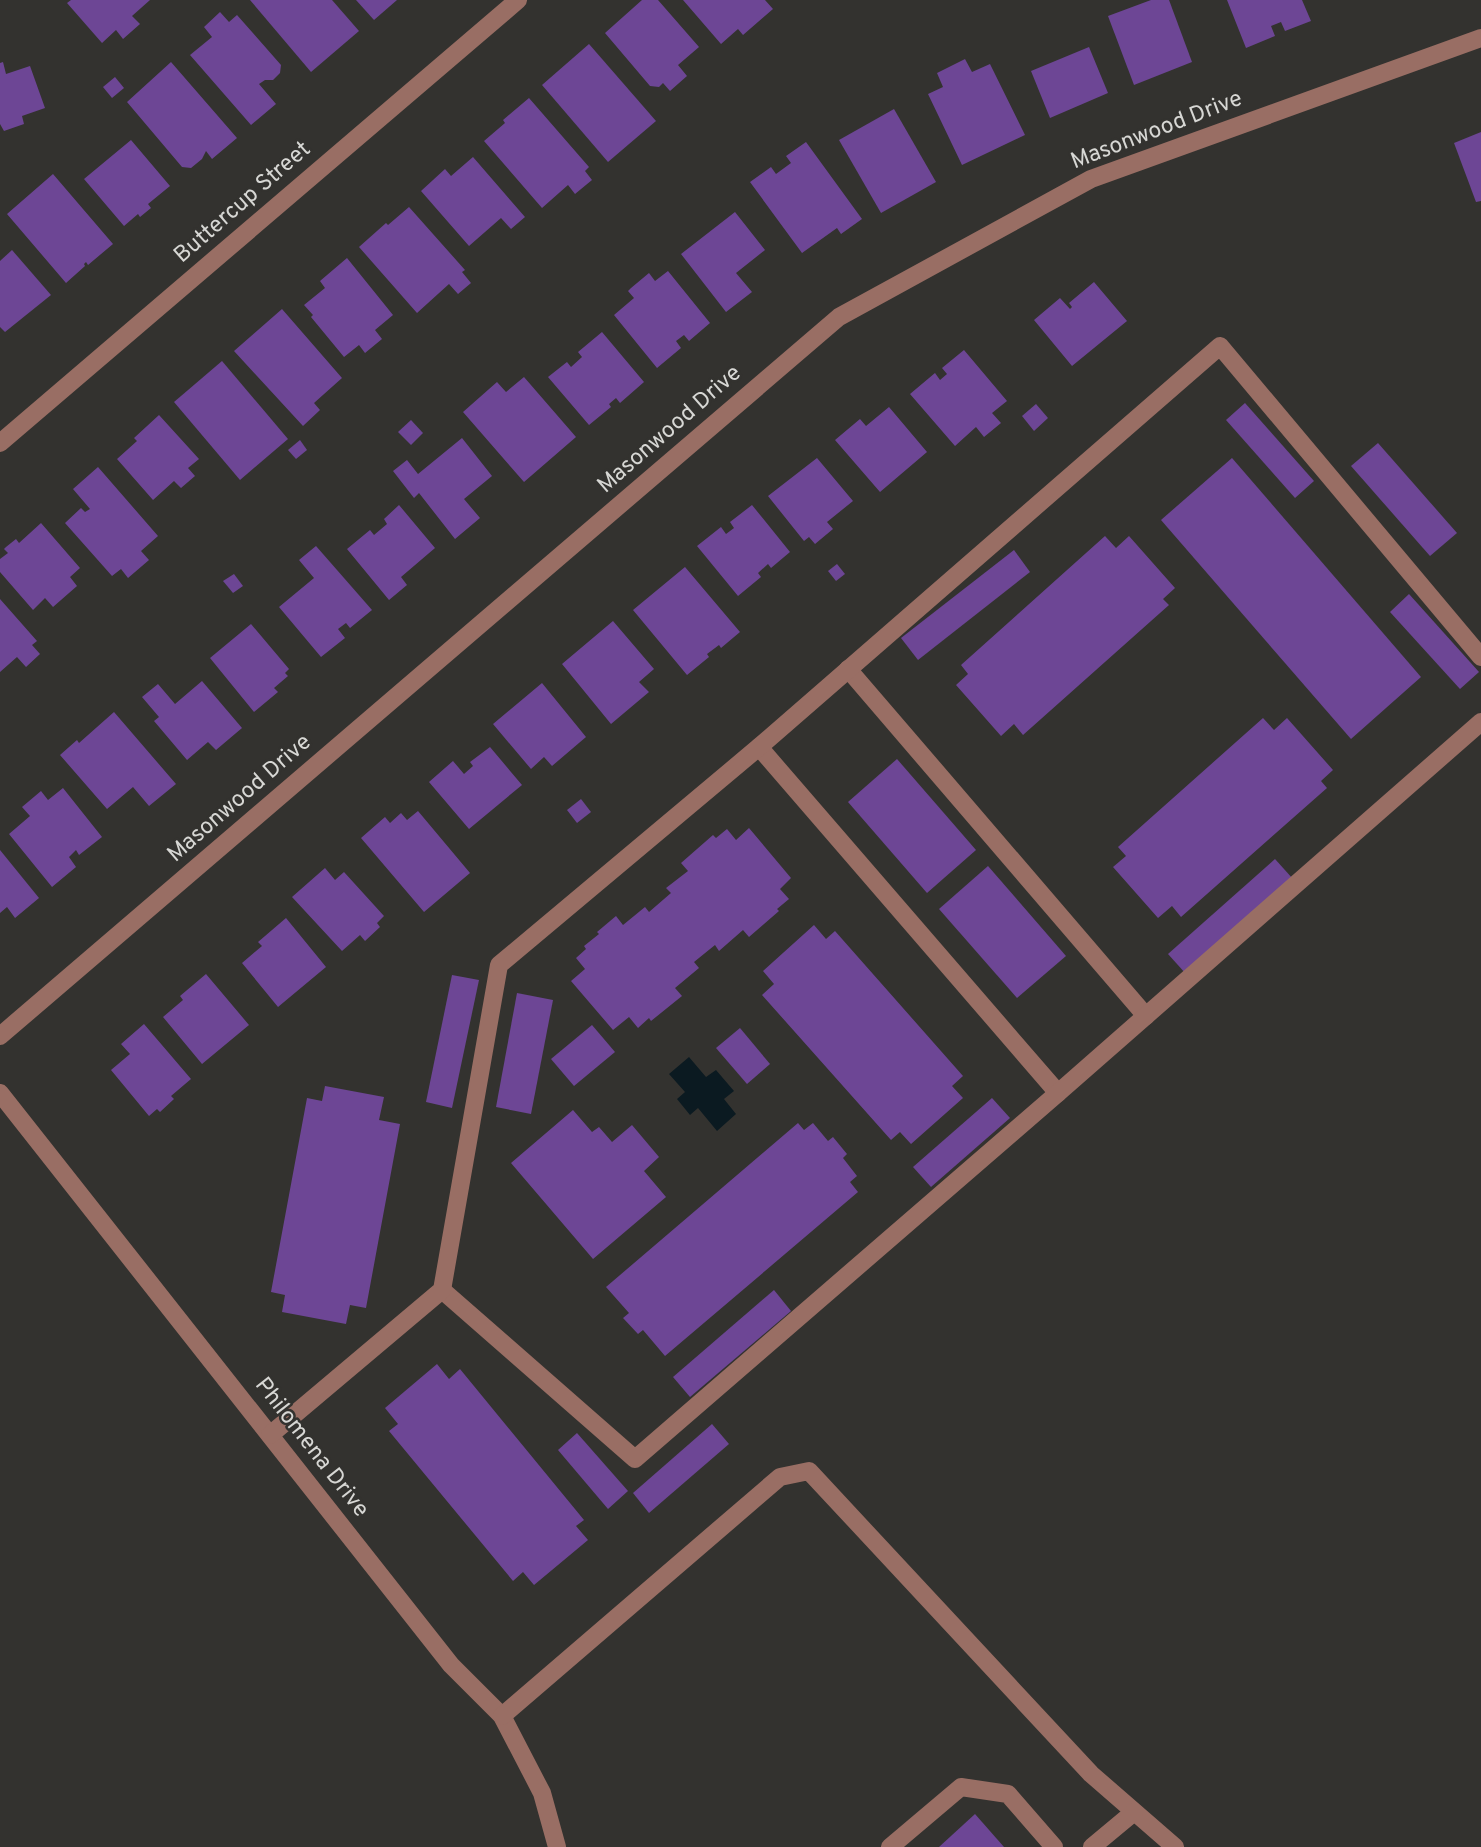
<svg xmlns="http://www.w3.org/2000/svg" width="1481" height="1847" font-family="Overpass,sans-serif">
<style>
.water{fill:#0b1a21}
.building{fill:#6d4695}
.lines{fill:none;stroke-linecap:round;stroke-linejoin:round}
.minor{stroke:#996e64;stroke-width:18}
.labels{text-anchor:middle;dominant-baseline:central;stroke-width:5;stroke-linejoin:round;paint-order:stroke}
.street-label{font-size:23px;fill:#d7d7d4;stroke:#33322f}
</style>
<rect width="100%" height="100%" fill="#33322f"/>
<polygon class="water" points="689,1057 706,1077 716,1070 734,1091 724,1099 736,1114 717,1131 698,1108 690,1115 677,1099 685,1092 669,1074"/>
<g class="building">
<polygon points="71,0 150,0 132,16 140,24 123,39 116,30 102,43 67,3"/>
<polygon points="250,0 332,0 359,31 311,72"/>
<polygon points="356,0 397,0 374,20"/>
<polygon points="642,0 658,0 699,47 678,65 687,76 670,91 663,83 659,87 650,86 605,33"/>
<polygon points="683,0 765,0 773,9 743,35 738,29 721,44"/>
<polygon points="1151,0 1169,0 1192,62 1134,85 1108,16"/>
<polygon points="1227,0 1302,0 1311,21 1285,31 1281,22 1271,26 1275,36 1246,48"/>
<polygon points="220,12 229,22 237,15 281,65 280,73 273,80 265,80 259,84 276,104 251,125 190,55 212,37 204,27"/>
<polygon points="589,44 656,121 608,162 542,85"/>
<polygon points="1089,47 1108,93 1050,118 1031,71"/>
<polygon points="965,59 972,72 990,64 1025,135 962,165 928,94 943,87 937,73"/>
<polygon points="3,62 6,74 30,66 45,108 22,116 24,124 4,131 0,124 0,63"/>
<polygon points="171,62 237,138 212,159 206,151 202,159 191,168 182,167 127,102"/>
<polygon points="115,77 124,88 112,98 103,87"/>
<polygon points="529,98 589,167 585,171 592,180 575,194 568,185 542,208 484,141 505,123 503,120"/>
<polygon points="894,109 936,182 881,213 839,140"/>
<polygon points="1481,132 1481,201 1476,202 1454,143"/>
<polygon points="131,140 170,186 148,204 151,208 140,217 138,214 124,226 84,179"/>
<polygon points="806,142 862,219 841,234 837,228 802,253 750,182 771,167 776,174 791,163 786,156"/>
<polygon points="473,157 525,217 511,229 501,218 469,246 421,191 445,169 451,176"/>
<polygon points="53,174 113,244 88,265 86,262 84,264 85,266 66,283 7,214"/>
<polygon points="409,207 465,270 462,272 471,283 458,294 449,284 417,313 359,247 386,223 388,225"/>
<polygon points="735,212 765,250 736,273 752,292 726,312 681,254"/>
<polygon points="12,250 51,295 5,332 0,327 0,261"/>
<polygon points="347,258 393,315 375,330 382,339 365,353 359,345 344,357 311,317 313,315 304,305 325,288 320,281"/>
<polygon points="668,271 710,323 689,341 684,335 676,341 681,348 657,368 614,315 634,298 628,291 631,288 649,273 655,281"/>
<polygon points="1094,282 1127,321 1072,366 1034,320 1060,298 1070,309 1072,307 1069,303"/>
<polygon points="282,309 342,378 314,403 320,410 303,426 234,351"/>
<polygon points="602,332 644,382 620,403 616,398 609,404 611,407 589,425 548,377 567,362 571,367 582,357 578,352"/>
<polygon points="964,350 1007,401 992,413 1001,423 984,437 976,427 955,446 910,394 935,373 940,380 947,374 942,368"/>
<polygon points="222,361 288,439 240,480 174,402"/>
<polygon points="524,377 576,437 524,482 463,412 497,382 506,392"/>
<polygon points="1245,403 1314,481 1295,498 1226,420"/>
<polygon points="1036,404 1048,418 1034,431 1022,416"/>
<polygon points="889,407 927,452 880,492 835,440 860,419 866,426"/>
<polygon points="159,415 199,459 188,468 195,476 181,488 174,481 153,500 117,459 137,441 134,438"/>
<polygon points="411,420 423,433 411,445 398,432"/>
<polygon points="462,438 492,476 464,499 480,518 455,539 419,493 414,498 393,471 407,460 418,474"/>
<polygon points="300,440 307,450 296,459 288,450"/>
<polygon points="1378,443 1457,533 1430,556 1351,466"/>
<polygon points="817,458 853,501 827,522 833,529 815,544 809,537 804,541 768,496"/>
<polygon points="1232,458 1421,677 1351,739 1161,520"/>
<polygon points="98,467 158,536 141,551 149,560 128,578 121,569 112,576 65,523 81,508 85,512 90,509 73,489"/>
<polygon points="399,505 435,548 401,577 407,585 389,600 347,549 370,530 374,535 387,524 384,519"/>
<polygon points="752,505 790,552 771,568 768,564 758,573 761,577 738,596 697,546 721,527 726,534 734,528 730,522"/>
<polygon points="41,523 80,568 70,577 77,586 53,607 45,598 33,610 0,572 0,559 8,553 4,549 6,547 16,539 19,543"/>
<polygon points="1105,536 1116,548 1129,536 1175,588 1163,599 1169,605 1023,735 1014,724 1001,736 956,685 968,674 961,665"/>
<polygon points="316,546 372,610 350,628 346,623 338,629 345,638 321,657 279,607 314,578 299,560"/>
<polygon points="1014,550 1030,572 918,660 901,638"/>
<polygon points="837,564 845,574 836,581 828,571"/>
<polygon points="685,567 740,632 721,648 719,645 707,654 709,657 687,675 633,610"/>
<polygon points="234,574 243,586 233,593 223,581"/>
<polygon points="1409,594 1479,672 1460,689 1390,612"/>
<polygon points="0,599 37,641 32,645 40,654 26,667 17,657 0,672"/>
<polygon points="613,621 654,669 639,682 649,692 611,724 562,664"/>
<polygon points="251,624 289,669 285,673 288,676 274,688 278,692 254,712 210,658"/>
<polygon points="202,681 242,728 216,750 208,742 187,760 154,721 159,717 142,697 158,684 175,704"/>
<polygon points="542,683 586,737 552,766 544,757 531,769 493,724"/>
<polygon points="114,712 176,784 149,806 133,787 107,809 60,755 77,740 79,743"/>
<polygon points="1263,718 1274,730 1287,718 1333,770 1321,781 1327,788 1181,917 1172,906 1158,918 1113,867 1126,856 1118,847"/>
<polygon points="490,747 522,785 469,829 429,782 453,761 464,774 473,766 470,762"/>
<polygon points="897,759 976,850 927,893 848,802"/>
<polygon points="63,788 102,837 79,855 76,850 69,857 76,867 52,887 9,834 30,816 22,807 41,791 48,800"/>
<polygon points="581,799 591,812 577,823 567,810"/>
<polygon points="418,811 470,873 424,912 361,838 385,817 390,823 401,813 407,820"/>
<polygon points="749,828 791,878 780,889 789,899 777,909 779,911 749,937 743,930 719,951 715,945 694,962 699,968 675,988 682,996 651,1021 649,1018 638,1028 629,1017 613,1030 571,981 585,969 576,958 586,949 584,946 599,934 597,932 616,916 623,925 645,907 649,912 671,893 666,888 688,871 681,863 713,835 716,838 727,829 736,840"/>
<polygon points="0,850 39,898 15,918 7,907 0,913"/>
<polygon points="1275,859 1293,879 1186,974 1168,954"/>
<polygon points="988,866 1066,956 1017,998 939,909"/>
<polygon points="325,868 335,880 344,872 384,916 377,923 380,927 365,941 360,935 342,951 292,897"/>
<polygon points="286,918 326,967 278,1007 242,963 262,946 258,942"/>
<polygon points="814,925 826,939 835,931 963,1076 952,1086 963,1098 911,1144 900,1132 891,1140 762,995 774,984 763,971"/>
<polygon points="206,974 249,1025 202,1064 163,1017 183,1000 180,996"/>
<polygon points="452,975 479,980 452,1108 426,1102"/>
<polygon points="517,993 553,1000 531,1114 496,1107"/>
<polygon points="144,1024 191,1079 171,1096 174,1099 160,1112 157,1109 149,1116 111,1070 130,1054 121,1044"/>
<polygon points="592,1025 615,1052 574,1086 551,1059"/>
<polygon points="740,1028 770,1064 747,1084 716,1048"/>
<polygon points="325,1086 384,1097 379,1120 400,1124 366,1308 350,1305 346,1324 282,1312 285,1295 271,1292 307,1098 322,1101"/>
<polygon points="992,1098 1010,1118 931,1187 913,1167"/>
<polygon points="573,1110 592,1132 599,1127 612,1142 632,1125 659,1157 644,1171 666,1197 593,1259 511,1163"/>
<polygon points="798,1123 804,1130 813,1123 828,1141 833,1137 847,1154 843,1158 857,1176 850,1182 858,1192 665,1356 643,1330 638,1334 623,1318 629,1313 606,1287"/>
<polygon points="774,1290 791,1311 690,1397 673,1377"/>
<polygon points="437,1364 449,1379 460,1369 584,1520 576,1526 588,1540 534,1585 523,1572 513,1581 389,1431 398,1424 385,1408"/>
<polygon points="712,1424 729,1444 649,1513 633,1493"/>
<polygon points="577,1433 628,1491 608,1509 558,1450"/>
<polygon points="975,1814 1004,1847 939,1847"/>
</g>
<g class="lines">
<g class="minor">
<polyline points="0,443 518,0"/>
<polyline points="848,669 1146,1016"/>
<polyline points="759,747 1058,1093"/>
<polyline points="0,1036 839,317 1091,179 1481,38"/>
<polyline points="0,1093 451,1665 502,1716 542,1793 557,1847"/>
<polyline points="442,1290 635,1459 1058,1093 1481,722"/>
<polyline points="270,1435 442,1290 499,965 759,747 1220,346 1481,657"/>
<polyline points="502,1716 780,1477 809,1471 1091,1774 1175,1847"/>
<polyline points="890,1847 961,1787 1008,1794 1054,1847"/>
<polyline points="1092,1847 1134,1812"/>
</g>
</g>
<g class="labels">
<g class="street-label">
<text transform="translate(1157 131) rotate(-21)">Masonwood Drive</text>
<text transform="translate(243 203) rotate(-41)">Buttercup Street</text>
<text transform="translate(670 430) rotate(-41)">Masonwood Drive</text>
<text transform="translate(240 799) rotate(-41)">Masonwood Drive</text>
<text transform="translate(311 1448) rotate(52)">Philomena Drive</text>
</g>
</g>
</svg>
